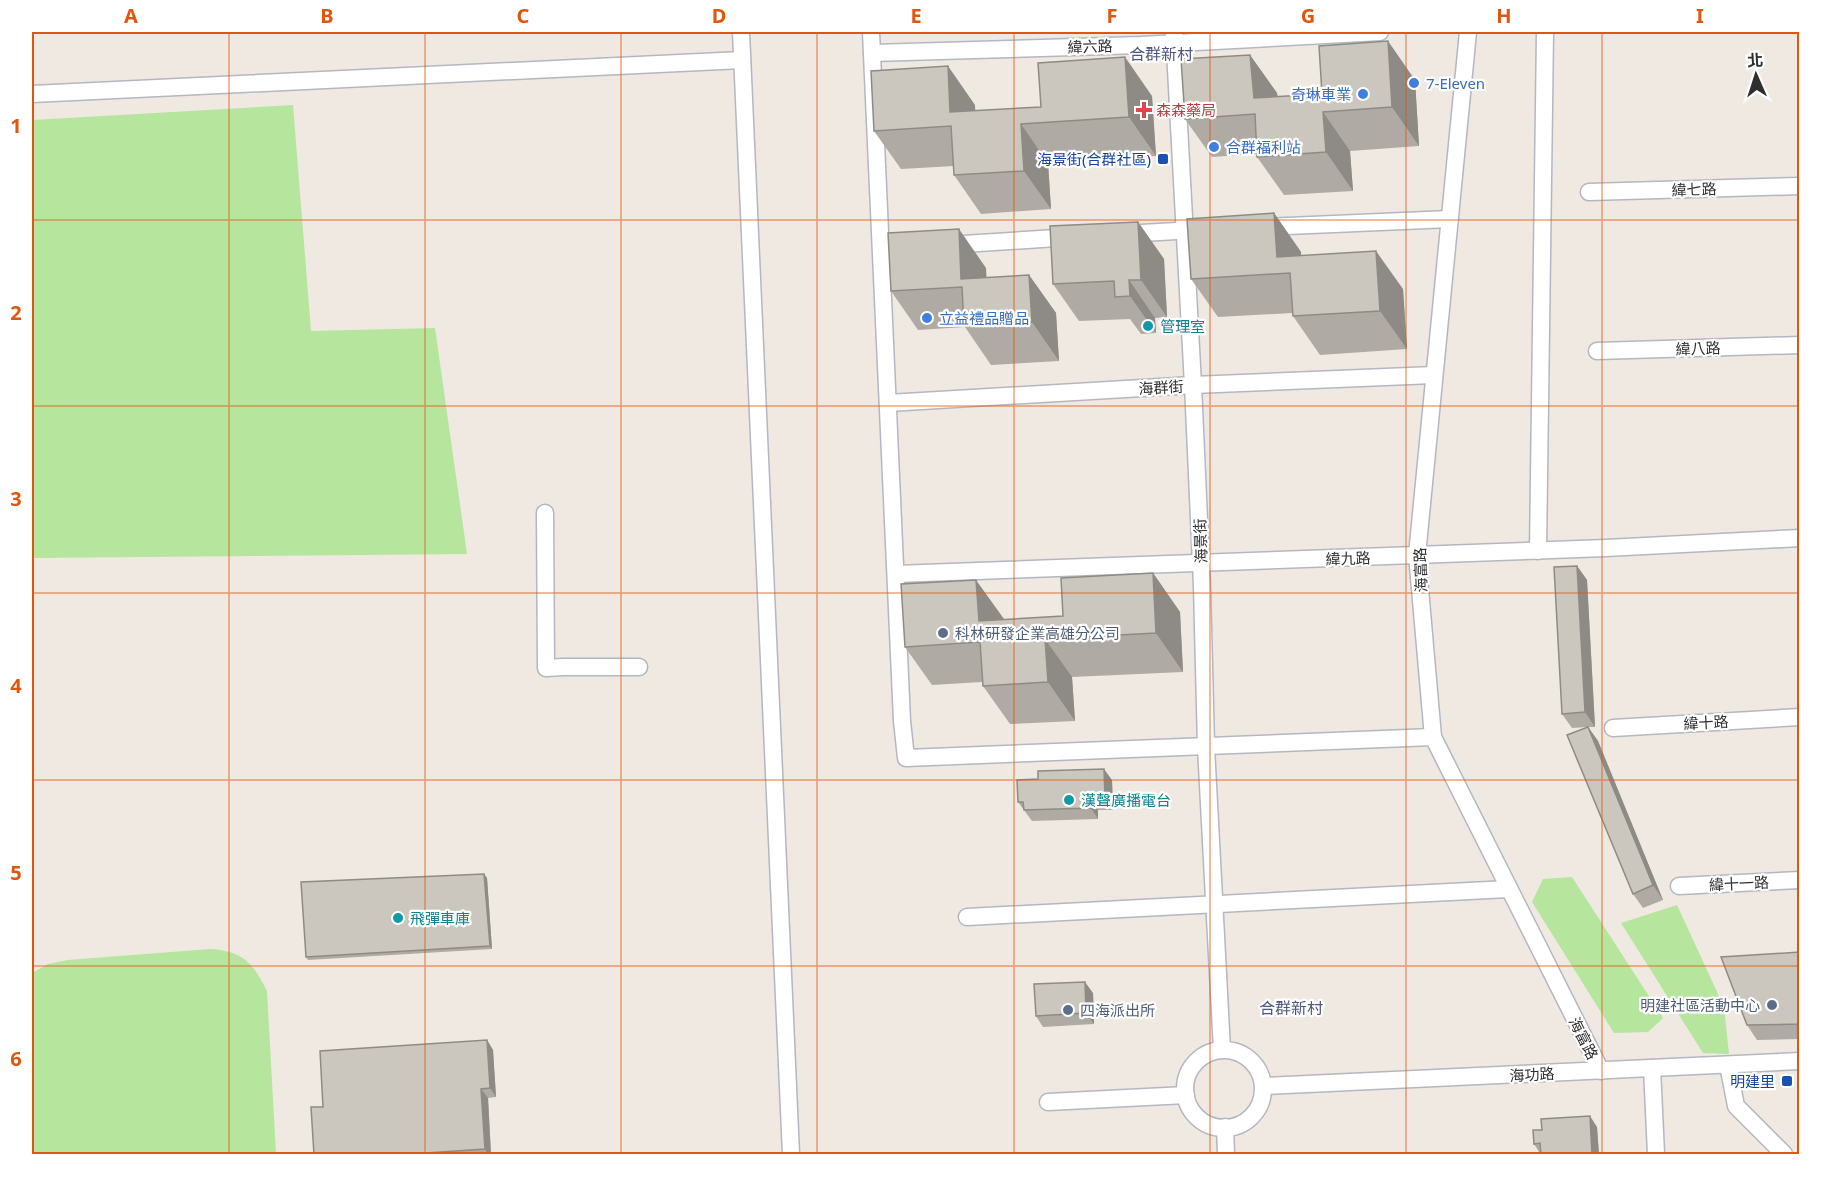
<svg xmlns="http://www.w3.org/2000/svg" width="1831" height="1186" font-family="'Noto Sans','Noto Sans TC',sans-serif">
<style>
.green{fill:#b6e59e}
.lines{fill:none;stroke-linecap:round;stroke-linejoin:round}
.minor-casing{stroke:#b4b7c1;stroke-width:19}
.minor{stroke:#fff;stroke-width:16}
.wall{fill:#afaba4}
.shaded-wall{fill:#8e8b86}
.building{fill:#cbc7bf;stroke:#8e8b86;stroke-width:1.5}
.grid{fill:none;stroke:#df570e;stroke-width:1.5;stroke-opacity:0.55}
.shop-dot{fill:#3f7fe0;stroke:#fff;stroke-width:2}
.health-dot{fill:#e0444e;stroke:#fff;stroke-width:2}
.transit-dot{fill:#1a4fb4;stroke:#fff;stroke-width:2}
.culture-dot{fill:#0f9aa8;stroke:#fff;stroke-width:2}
.service-dot{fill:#5c6f8a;stroke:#fff;stroke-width:2}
.labels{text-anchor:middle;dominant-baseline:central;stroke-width:4.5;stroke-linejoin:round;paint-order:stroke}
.street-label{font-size:15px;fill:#2e2e2e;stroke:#fff}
.shop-label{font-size:15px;fill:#366cbe;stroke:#fff;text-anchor:start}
.health-label{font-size:15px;fill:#be3a42;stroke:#fff;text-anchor:start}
.transit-label{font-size:15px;fill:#164399;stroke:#fff;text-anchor:end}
.culture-label{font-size:15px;fill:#0d838f;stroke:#fff;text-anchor:start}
.service-label{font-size:15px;fill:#4e5e75;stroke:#fff;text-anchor:start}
.neighbourhood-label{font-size:16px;fill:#4d5680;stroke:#fff}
.neatline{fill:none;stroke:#df570e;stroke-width:2}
.grid-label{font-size:20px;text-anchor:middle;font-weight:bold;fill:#df570e}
</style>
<rect width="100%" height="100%" fill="#efe9e1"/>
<g class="green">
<polygon points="293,105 311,331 435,328 467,554 32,558 32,120"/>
<polygon points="1572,877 1663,1018 1648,1032 1614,1033 1532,902 1543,879"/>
<polygon points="1677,905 1724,1007 1729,1054 1703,1053 1621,923"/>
<path d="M210,949c33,2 43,14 57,42l9,163h-244v-181l16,-9 20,-4z"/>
</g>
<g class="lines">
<defs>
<g id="minor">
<polyline points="741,32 791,1154"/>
<polyline points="871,32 902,721 906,758 1433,737"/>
<polyline points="1174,32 1193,385 1202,586 1206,747 1222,1050"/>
<polyline points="1468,32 1417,555 1433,737 1601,1071"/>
<polyline points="872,53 1141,45 1380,32"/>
<polyline points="32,94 742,60"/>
<polyline points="1589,192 1800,186"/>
<polyline points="1262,227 1450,219"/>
<polyline points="1124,234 1194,230"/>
<polyline points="948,245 1072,237"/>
<polyline points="1597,351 1800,345"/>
<polyline points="888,403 1193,385 1434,375"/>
<polyline points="545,513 546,668 563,667 639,667"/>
<polyline points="1538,551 1545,32"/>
<polyline points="896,574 1606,548 1800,538"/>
<polyline points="1613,728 1800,717"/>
<polyline points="1679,886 1800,880"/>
<polyline points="967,917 1508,889"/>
<circle cx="1224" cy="1089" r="39"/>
<polyline points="1728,1065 1736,1106 1784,1154"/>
<polyline points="1652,1068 1656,1154"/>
<polyline points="1264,1086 1800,1061"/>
<polyline points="1048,1102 1186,1095"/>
<polyline points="1225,1127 1226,1154"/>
</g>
</defs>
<use href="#minor" class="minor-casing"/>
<use href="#minor" class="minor"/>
</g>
<g class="wall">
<polygon points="1250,55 1277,93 1278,97 1322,94 1415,80 1419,146 1350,151 1353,191 1284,195 1257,157 1257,154 1212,157 1185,119"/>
<polygon points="1152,96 1156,156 1048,163 1051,209 981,214 954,175 954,166 901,169 874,131 975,105 975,111 1041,107"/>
<polygon points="1274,213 1301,252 1301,255 1403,289 1407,349 1320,355 1293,316 1293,313 1218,317 1191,279"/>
<polygon points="1138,222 1164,259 1167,317 1155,318 1156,333 1141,334 1130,319 1079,321 1053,284"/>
<polygon points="986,268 986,278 1029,275 1056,313 1059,361 991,365 965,327 918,330 891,291"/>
<polygon points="1577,566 1587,580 1595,727 1588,727 1598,741 1663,900 1643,908 1633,894 1587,727 1572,728 1562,714"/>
<polygon points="1153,573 1180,612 1183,672 1072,677 1075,721 1010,724 983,686 982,682 932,685 905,647 1004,619 1004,620 1063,616"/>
<polygon points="1112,780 1113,810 1098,810 1098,819 1032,821 1018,802"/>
<polygon points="484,874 487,878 492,949 308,960 306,957"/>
<polygon points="1800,952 1800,1039 1757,1040 1747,1025"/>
<polygon points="1093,993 1094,1024 1043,1027 1036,1016"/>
<polygon points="487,1040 493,1050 496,1097 488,1098 491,1155 314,1155"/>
<polygon points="1597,1127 1599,1155 1541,1155 1534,1144"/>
</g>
<g class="shaded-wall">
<polygon points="1388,41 1415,80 1419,146 1392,107"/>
<polygon points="1250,55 1277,93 1281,137 1254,98"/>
<polygon points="1125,57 1152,96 1156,156 1129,117"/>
<polygon points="948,66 975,105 977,151 950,112"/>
<polygon points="1323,112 1350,151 1353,191 1326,152"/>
<polygon points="1021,124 1048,163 1051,209 1024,171"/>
<polygon points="1274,213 1301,252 1303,291 1290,273 1277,257"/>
<polygon points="1138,222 1164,259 1167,317 1141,280"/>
<polygon points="959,229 986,268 989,318 961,279"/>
<polygon points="1376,251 1403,289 1407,349 1380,311"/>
<polygon points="1029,275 1056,313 1059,361 1032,322"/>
<polygon points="1129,280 1155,318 1156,333 1130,296"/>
<polygon points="1577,566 1587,580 1595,727 1585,712"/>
<polygon points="1153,573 1180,612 1183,672 1156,633"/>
<polygon points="976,580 1004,619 1006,660 979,621"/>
<polygon points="1045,639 1072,677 1075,721 1048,682"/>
<polygon points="1588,727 1598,741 1663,900 1653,885"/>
<polygon points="1104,769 1112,780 1113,810 1105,798"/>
<polygon points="1090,799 1098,810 1098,819 1091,808"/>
<polygon points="484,874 487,878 492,949 490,946"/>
<polygon points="1085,982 1093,993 1094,1024 1086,1013"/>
<polygon points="487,1040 493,1050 496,1097 490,1088"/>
<polygon points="481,1089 488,1098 491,1155 488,1155 485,1149"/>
<polygon points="1590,1116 1597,1127 1599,1155 1592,1155"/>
</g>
<g class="building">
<polygon points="1388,41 1392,107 1323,112 1326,152 1257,157 1255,114 1185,119 1181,59 1250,55 1254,98 1322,94 1319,46"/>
<polygon points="1125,57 1129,117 1021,124 1024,171 954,175 951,126 874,131 871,71 948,66 950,112 1041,107 1038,63"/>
<polygon points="1274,213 1277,257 1376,251 1380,311 1293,316 1290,273 1191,279 1187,219"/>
<polygon points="1138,222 1141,280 1129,280 1130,296 1115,297 1114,281 1053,284 1050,226"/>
<polygon points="959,229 961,279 1029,275 1032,322 964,326 962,287 891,291 888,233"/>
<polygon points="1577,566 1585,712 1562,714 1554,567"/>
<polygon points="1153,573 1156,633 1045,639 1048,682 983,686 980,642 905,647 901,584 976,580 979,621 1063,616 1061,578"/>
<polygon points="1588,727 1653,885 1633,894 1567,735"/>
<polygon points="1104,769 1105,798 1090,799 1091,808 1024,810 1023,802 1018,802 1017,780 1038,779 1038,771"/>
<polygon points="484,874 490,946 306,957 301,882"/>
<polygon points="1800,952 1800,1024 1747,1025 1721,957"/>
<polygon points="1085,982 1086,1013 1036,1016 1034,984"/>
<polygon points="487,1040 490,1088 481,1089 485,1149 396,1155 314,1155 311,1107 323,1107 320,1051"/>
<polygon points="1590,1116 1592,1155 1541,1155 1540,1143 1534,1144 1533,1130 1542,1130 1541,1119"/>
</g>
<path class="grid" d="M229,32v1122M425,32v1122M621,32v1122M817,32v1122M1014,32v1122M1210,32v1122M1406,32v1122M1602,32v1122M32,220h1768M32,406h1768M32,593h1768M32,780h1768M32,966h1768"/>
<g class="shop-dot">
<circle cx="1414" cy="83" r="6"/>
<circle cx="1363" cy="94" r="6"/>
<circle cx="1214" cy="147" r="6"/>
<circle cx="927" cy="318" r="6"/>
</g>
<path class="health-dot" d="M1141 101h6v6h6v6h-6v6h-6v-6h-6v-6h6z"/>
<g class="transit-dot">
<rect x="1157" y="153" width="12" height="12" rx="3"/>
<rect x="1781" y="1075" width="12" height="12" rx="3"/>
</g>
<g class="culture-dot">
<circle cx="1148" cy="326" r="6"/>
<circle cx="1069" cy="800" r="6"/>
<circle cx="398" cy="918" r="6"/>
</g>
<g class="service-dot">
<circle cx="943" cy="633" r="6"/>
<circle cx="1772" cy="1005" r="6"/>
<circle cx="1068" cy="1010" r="6"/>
</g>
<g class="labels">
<g class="street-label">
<text transform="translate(1090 46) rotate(-2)">緯六路</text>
<text transform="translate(1694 189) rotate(-2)">緯七路</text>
<text transform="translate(1698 348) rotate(-2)">緯八路</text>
<text transform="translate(1161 387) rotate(-3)">海群街</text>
<text transform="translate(1200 541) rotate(-92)">海景街</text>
<text transform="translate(1348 558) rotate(-2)">緯九路</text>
<text transform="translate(1420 570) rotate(-92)">海富路</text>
<text transform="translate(1706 722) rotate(-3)">緯十路</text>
<text transform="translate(1739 883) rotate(-3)">緯十一路</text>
<text transform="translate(1584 1038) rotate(63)">海富路</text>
<text transform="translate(1532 1074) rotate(-3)">海功路</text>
</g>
<g class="shop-label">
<text x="1426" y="83">7-Eleven</text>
<text x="1351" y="94" text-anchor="end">奇琳車業</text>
<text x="1226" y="147">合群福利站</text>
<text x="939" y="318">立益禮品贈品</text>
</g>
<g class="health-label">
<text x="1156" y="110">森森藥局</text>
</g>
<g class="transit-label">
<text x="1151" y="159">海景街(合群社區)</text>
<text x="1775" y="1081">明建里</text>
</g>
<g class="culture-label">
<text x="1160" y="326">管理室</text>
<text x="1081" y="800">漢聲廣播電台</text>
<text x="410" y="918">飛彈車庫</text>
</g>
<g class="service-label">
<text x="955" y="633">科林研發企業高雄分公司</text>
<text x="1760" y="1005" text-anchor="end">明建社區活動中心</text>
<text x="1080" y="1010">四海派出所</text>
</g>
<g class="neighbourhood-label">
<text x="1161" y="54">合群新村</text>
<text x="1291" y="1008">合群新村</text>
</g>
</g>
<rect width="1831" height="1186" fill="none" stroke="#ffffff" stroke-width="66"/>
<g transform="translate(1756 75) rotate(357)" stroke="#ffffff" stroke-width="4.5" paint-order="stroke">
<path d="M0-4.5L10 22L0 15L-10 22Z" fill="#2e2e2e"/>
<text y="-9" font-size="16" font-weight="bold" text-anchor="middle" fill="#2e2e2e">北</text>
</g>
<rect x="33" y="33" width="1765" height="1120" class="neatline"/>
<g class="grid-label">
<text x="131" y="23">A</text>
<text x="327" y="23">B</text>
<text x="523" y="23">C</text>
<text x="719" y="23">D</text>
<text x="916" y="23">E</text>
<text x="1112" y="23">F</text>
<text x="1308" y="23">G</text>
<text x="1504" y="23">H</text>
<text x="1700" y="23">I</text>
<text x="16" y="133">1</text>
<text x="16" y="320">2</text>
<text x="16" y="506">3</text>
<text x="16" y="693">4</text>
<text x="16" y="880">5</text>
<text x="16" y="1066">6</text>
</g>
</svg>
